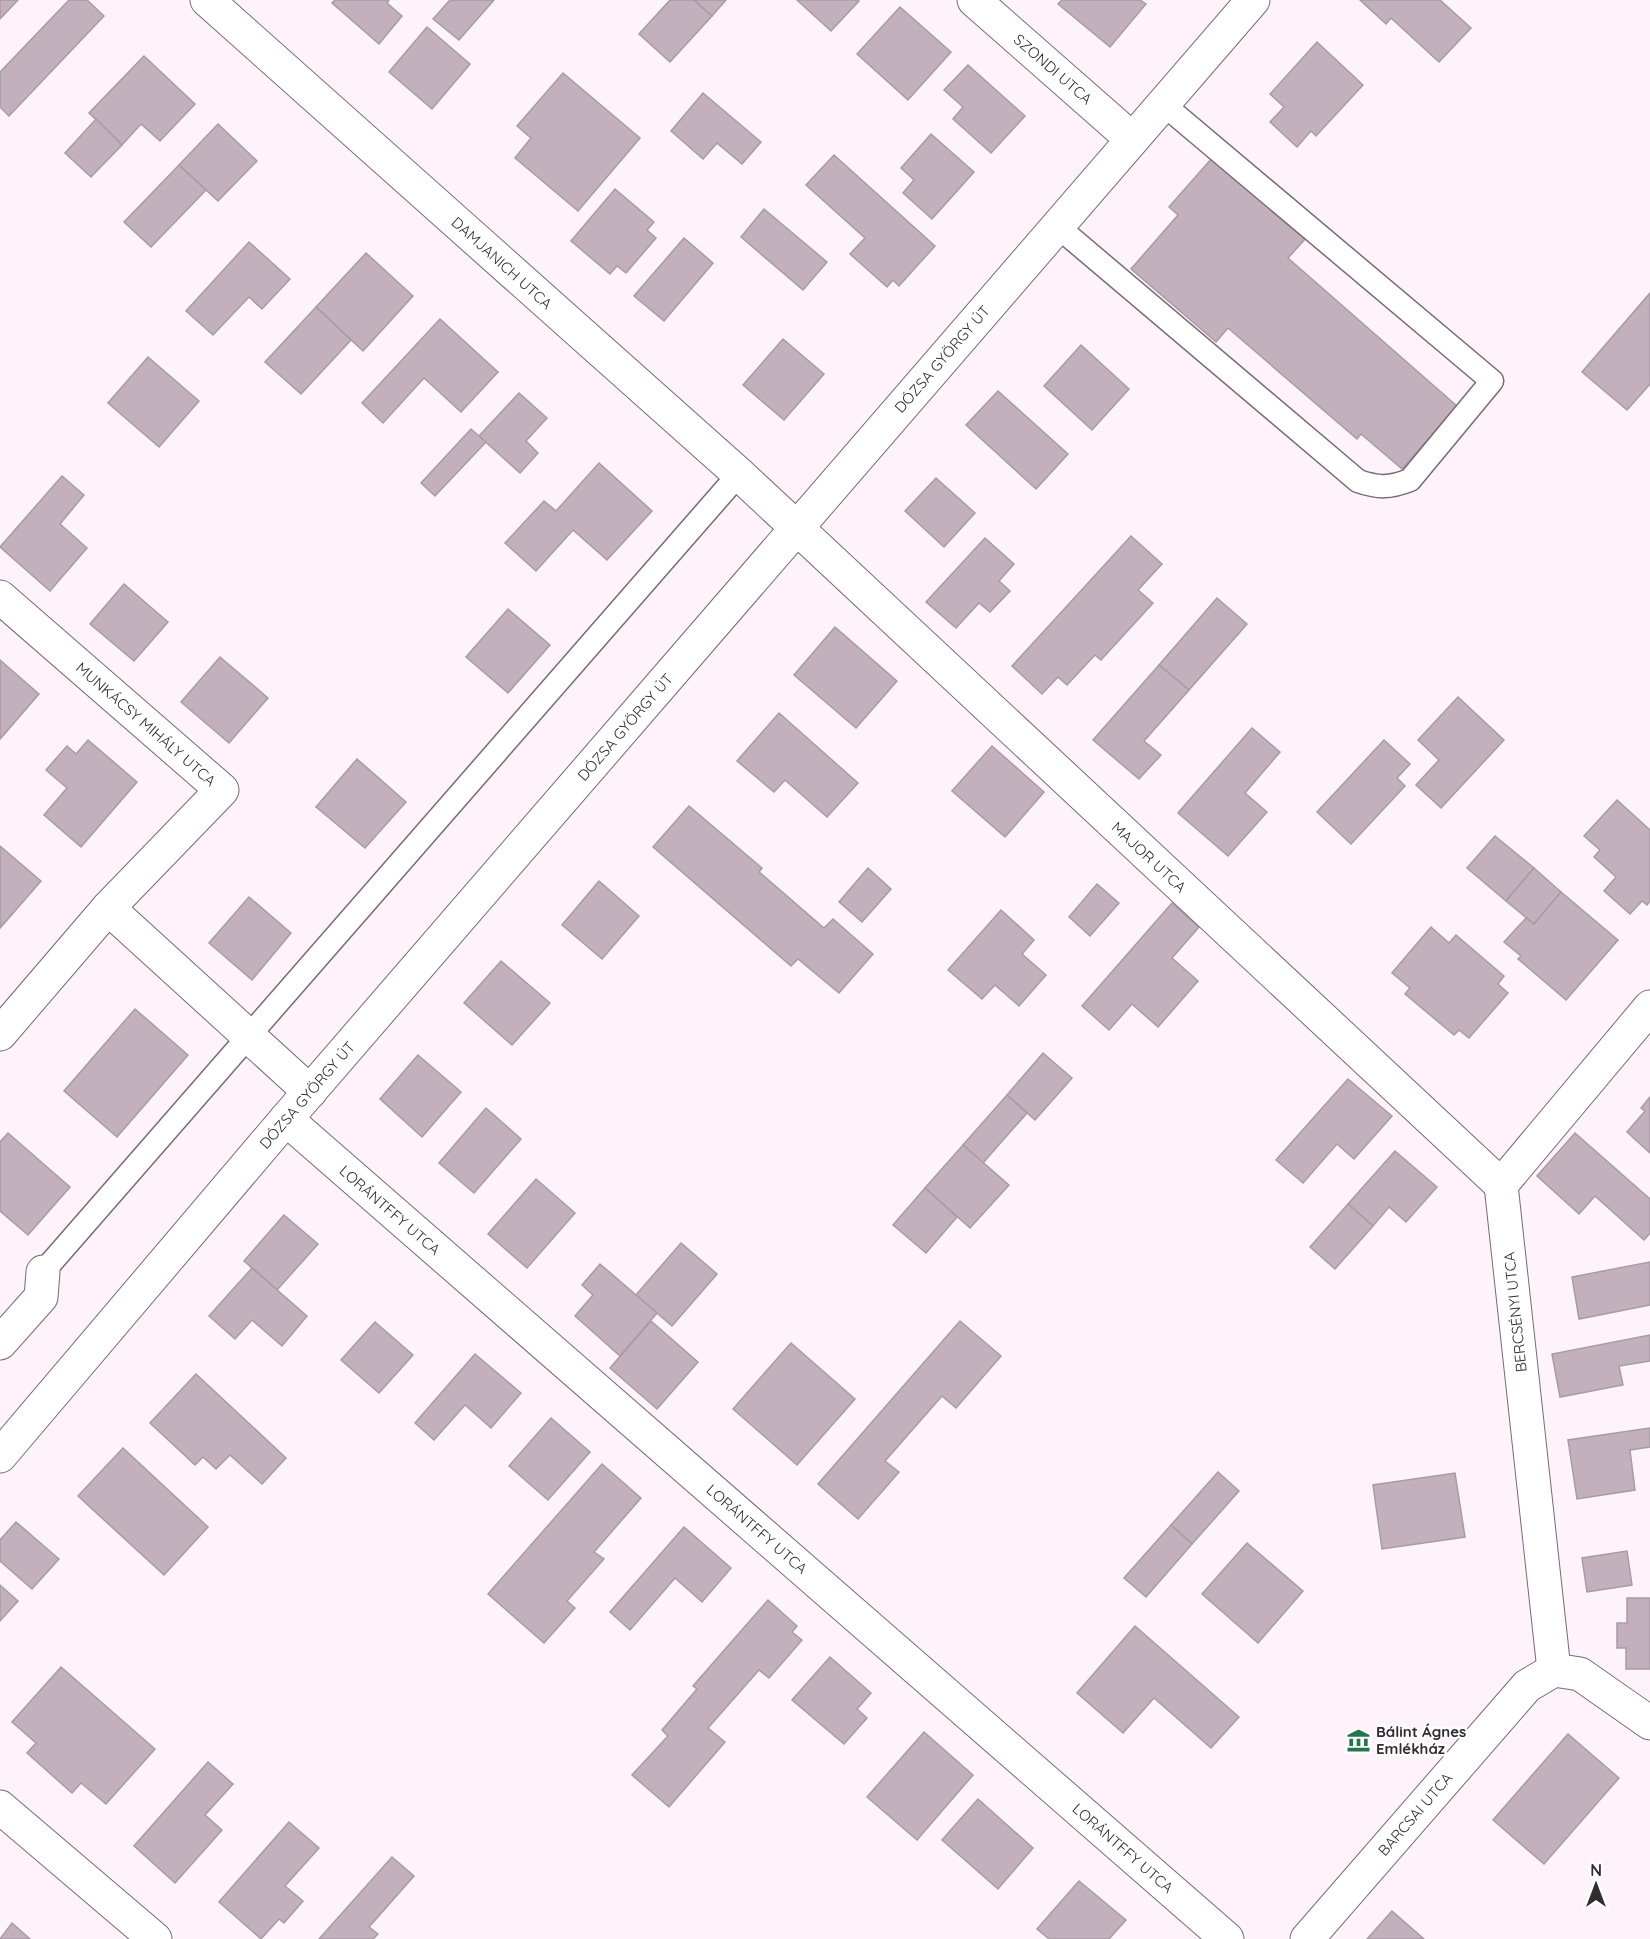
<svg xmlns="http://www.w3.org/2000/svg" width="1650" height="1939" font-family="Quicksand,sans-serif">
<style>
.building{fill:#c2b1bc;stroke:#aa9aa5;stroke-width:1.5}
.lines{fill:none;stroke-linecap:round;stroke-linejoin:round}
.lane-casing{stroke:#796974;stroke-width:25}
.street-casing{stroke:#796974;stroke-width:35}
.secondary-casing{stroke:#796974;stroke-width:35}
.lane{stroke:#fff;stroke-width:22}
.street{stroke:#fff;stroke-width:33}
.secondary{stroke:#fff;stroke-width:33}
.labels{text-anchor:middle;dominant-baseline:central;stroke-width:4.5;stroke-linejoin:round;paint-order:stroke}
.street-label{font-size:15px;fill:#322b30;stroke:#fff}
.poi-label{font-size:15px;font-weight:bold;fill:#322b30;stroke:#fff;text-anchor:start}
</style>
<rect width="100%" height="100%" fill="#fef3fa"/>
<g class="building">
<polygon points="0,0 18,0 0,19"/>
<polygon points="69,0 87,0 104,16 9,116 0,107 0,72"/>
<polygon points="335,0 389,0 387,3 402,16 379,44 332,3"/>
<polygon points="450,0 494,0 459,40 433,19"/>
<polygon points="670,0 694,0 712,16 670,62 639,34"/>
<polygon points="694,0 726,0 712,16"/>
<polygon points="797,0 858,0 859,1 831,31"/>
<polygon points="1062,0 1140,0 1146,4 1110,47 1058,4"/>
<polygon points="1360,0 1440,0 1471,28 1439,62 1391,18 1386,24"/>
<polygon points="900,7 951,52 908,100 857,54"/>
<polygon points="427,27 470,64 432,109 389,72"/>
<polygon points="1317,42 1363,85 1316,136 1311,131 1297,147 1270,122 1284,107 1270,94"/>
<polygon points="144,56 195,104 160,141 141,124 122,145 89,113"/>
<polygon points="968,65 1025,116 991,153 953,119 963,107 944,90"/>
<polygon points="563,73 640,138 578,211 515,158 531,138 517,126"/>
<polygon points="703,93 761,142 742,164 717,143 703,159 671,131"/>
<polygon points="96,119 122,145 91,177 65,153"/>
<polygon points="218,124 257,161 218,201 179,165"/>
<polygon points="931,134 974,172 932,219 903,193 914,180 901,168"/>
<polygon points="834,155 935,246 899,286 893,280 887,287 850,254 865,238 806,185"/>
<polygon points="1212,158 1306,238 1288,258 1457,406 1402,469 1361,434 1357,439 1228,328 1216,342 1131,269 1178,215 1169,207"/>
<polygon points="179,165 206,190 151,247 124,222"/>
<polygon points="615,189 654,222 647,230 656,238 626,273 617,266 610,274 571,241"/>
<polygon points="764,209 827,262 803,290 741,237"/>
<polygon points="684,238 713,263 664,321 634,296"/>
<polygon points="249,242 290,279 262,309 249,297 213,335 186,311"/>
<polygon points="366,253 413,296 363,351 316,307"/>
<polygon points="1650,293 1650,384 1627,410 1582,372"/>
<polygon points="316,307 351,340 301,394 265,362"/>
<polygon points="440,319 498,372 461,412 424,378 383,423 362,403"/>
<polygon points="783,339 824,374 784,420 743,385"/>
<polygon points="1081,345 1129,389 1092,430 1044,386"/>
<polygon points="148,357 199,401 159,447 108,403"/>
<polygon points="998,391 1068,454 1036,489 966,425"/>
<polygon points="519,393 547,418 526,441 538,453 520,473 479,436"/>
<polygon points="471,429 486,442 435,496 421,483"/>
<polygon points="599,463 652,511 607,560 573,530 536,571 505,543 544,501 556,511"/>
<polygon points="62,476 84,495 60,524 87,548 50,591 0,547"/>
<polygon points="936,478 975,513 944,547 905,511"/>
<polygon points="1131,536 1162,564 1138,590 1153,603 1101,660 1095,655 1067,685 1058,677 1042,694 1012,666"/>
<polygon points="985,538 1014,564 999,581 1010,591 990,612 979,603 956,628 926,602"/>
<polygon points="124,584 168,622 134,661 90,624"/>
<polygon points="1217,598 1247,624 1189,690 1159,665"/>
<polygon points="508,609 550,645 508,693 466,657"/>
<polygon points="835,627 897,681 856,728 794,675"/>
<polygon points="220,657 268,698 229,743 181,702"/>
<polygon points="0,660 39,694 0,739"/>
<polygon points="1159,665 1189,690 1144,741 1161,755 1139,779 1093,740"/>
<polygon points="1458,697 1504,740 1441,808 1416,785 1439,760 1418,740"/>
<polygon points="779,713 858,783 827,817 785,780 774,792 737,761"/>
<polygon points="1252,728 1280,752 1245,793 1267,812 1228,856 1178,813"/>
<polygon points="88,740 137,782 81,847 44,815 67,788 46,770 67,746 76,754"/>
<polygon points="1384,740 1410,764 1397,778 1405,786 1351,844 1317,812"/>
<polygon points="992,746 1044,792 1005,837 952,791"/>
<polygon points="357,759 406,802 365,848 316,807"/>
<polygon points="1617,800 1650,830 1650,901 1647,905 1642,901 1630,914 1604,891 1616,877 1594,857 1600,850 1584,836"/>
<polygon points="689,806 762,868 759,872 824,928 833,919 873,954 839,993 798,959 791,966 653,847"/>
<polygon points="1495,836 1534,868 1506,901 1467,868"/>
<polygon points="0,846 41,881 0,928"/>
<polygon points="868,868 891,889 862,922 839,902"/>
<polygon points="1534,868 1561,892 1534,924 1506,901"/>
<polygon points="599,881 639,916 602,959 562,925"/>
<polygon points="1097,884 1119,903 1090,936 1069,917"/>
<polygon points="1561,892 1618,940 1566,1000 1518,959 1521,956 1504,942 1526,918 1534,924"/>
<polygon points="249,897 291,933 252,980 209,943"/>
<polygon points="1172,903 1199,927 1172,958 1198,981 1158,1027 1132,1004 1109,1030 1082,1006"/>
<polygon points="1001,910 1034,940 1022,954 1046,975 1019,1006 995,985 982,999 948,970"/>
<polygon points="1431,927 1449,943 1456,935 1504,976 1498,984 1508,993 1469,1038 1459,1030 1454,1035 1405,994 1410,988 1392,973"/>
<polygon points="501,961 550,1003 512,1045 464,1003"/>
<polygon points="135,1009 188,1055 117,1137 64,1091"/>
<polygon points="1043,1053 1072,1078 1035,1120 1007,1095"/>
<polygon points="418,1055 461,1092 422,1137 380,1099"/>
<polygon points="1348,1079 1392,1116 1354,1159 1337,1144 1303,1183 1276,1160"/>
<polygon points="1007,1095 1027,1113 983,1163 963,1145"/>
<polygon points="1650,1097 1650,1153 1627,1132 1645,1111 1641,1108"/>
<polygon points="486,1108 521,1139 474,1193 439,1163"/>
<polygon points="8,1133 70,1187 28,1235 0,1211 0,1142"/>
<polygon points="1575,1133 1650,1199 1650,1233 1644,1240 1595,1196 1579,1214 1537,1176"/>
<polygon points="963,1145 1009,1185 970,1228 925,1188"/>
<polygon points="1395,1151 1437,1187 1406,1222 1389,1207 1373,1226 1348,1204"/>
<polygon points="536,1179 575,1213 527,1268 488,1234"/>
<polygon points="925,1188 957,1217 926,1253 893,1225"/>
<polygon points="1348,1204 1373,1226 1335,1269 1310,1247"/>
<polygon points="284,1215 318,1244 277,1290 244,1261"/>
<polygon points="681,1243 717,1274 672,1326 636,1295"/>
<polygon points="1650,1262 1650,1305 1579,1319 1572,1277"/>
<polygon points="600,1264 657,1313 620,1356 575,1316 593,1295 582,1285"/>
<polygon points="252,1268 307,1316 282,1346 252,1320 235,1339 209,1316"/>
<polygon points="651,1321 698,1362 657,1409 610,1368"/>
<polygon points="960,1321 1001,1356 956,1408 942,1396 885,1461 899,1472 858,1519 818,1484"/>
<polygon points="375,1322 413,1355 379,1393 341,1360"/>
<polygon points="1650,1335 1650,1361 1619,1366 1623,1385 1560,1397 1552,1354"/>
<polygon points="791,1343 855,1399 797,1465 733,1409"/>
<polygon points="475,1354 521,1393 491,1428 465,1405 434,1440 415,1423"/>
<polygon points="196,1374 286,1458 262,1484 230,1455 216,1469 203,1457 195,1465 150,1423"/>
<polygon points="551,1418 590,1452 548,1500 509,1466"/>
<polygon points="1650,1428 1650,1447 1630,1450 1635,1490 1577,1499 1568,1440"/>
<polygon points="123,1448 208,1527 164,1575 78,1496"/>
<polygon points="602,1464 641,1498 594,1552 604,1559 567,1601 575,1608 544,1643 488,1594"/>
<polygon points="1218,1472 1239,1491 1192,1544 1171,1525"/>
<polygon points="1455,1473 1465,1537 1382,1549 1373,1485"/>
<polygon points="16,1522 59,1559 32,1589 0,1561 0,1540"/>
<polygon points="1171,1525 1192,1544 1146,1597 1124,1578"/>
<polygon points="684,1527 731,1568 702,1602 675,1578 630,1630 610,1612"/>
<polygon points="1247,1543 1303,1591 1258,1643 1202,1594"/>
<polygon points="1627,1551 1632,1585 1587,1592 1582,1558"/>
<polygon points="0,1585 18,1601 0,1621"/>
<polygon points="1627,1598 1650,1598 1650,1669 1626,1669 1626,1648 1617,1648 1617,1623 1627,1623"/>
<polygon points="768,1600 797,1626 792,1632 802,1640 769,1678 759,1670 708,1728 725,1742 669,1807 632,1775 668,1736 662,1730 697,1689 693,1686"/>
<polygon points="1135,1626 1239,1717 1211,1748 1154,1698 1123,1733 1077,1693"/>
<polygon points="830,1657 871,1693 857,1709 867,1718 844,1744 792,1700"/>
<polygon points="61,1667 155,1749 106,1804 81,1783 72,1793 27,1753 36,1743 12,1722"/>
<polygon points="924,1732 973,1775 917,1840 867,1797"/>
<polygon points="1568,1734 1619,1778 1544,1864 1493,1820"/>
<polygon points="208,1762 233,1784 205,1815 222,1830 175,1883 134,1846"/>
<polygon points="978,1799 1033,1848 998,1889 942,1840"/>
<polygon points="289,1822 319,1848 285,1886 303,1901 284,1923 279,1919 261,1939 219,1902"/>
<polygon points="392,1857 414,1876 369,1927 378,1934 373,1939 319,1939"/>
<polygon points="1079,1881 1126,1920 1109,1939 1049,1939 1037,1929"/>
<polygon points="1392,1911 1424,1939 1367,1939"/>
<polygon points="12,1923 30,1939 0,1939"/>
</g>
<g class="lines">
<defs>
<g id="lane">
<path d="M1057,226l301,255c20,7 32,7 52,-1l82,-99 -329,-277"/>
<polyline points="43,1272 739,474"/>
</g>
<g id="street">
<polyline points="207,0 739,474 1501,1185"/>
<polyline points="974,0 1132,139"/>
<polyline points="0,597 222,790 108,908 0,1034"/>
<polyline points="108,908 310,1092"/>
<polyline points="286,1119 1227,1939"/>
<polyline points="0,1343 41,1297 43,1272"/>
<polyline points="1554,1670 1501,1185 1650,1007"/>
<polyline points="1554,1670 1580,1674 1650,1723"/>
<polyline points="0,1807 155,1939"/>
<polyline points="1307,1939 1527,1686 1554,1670"/>
</g>
<polyline id="secondary" points="0,1456 286,1119 1253,0"/>
</defs>
<use href="#lane" class="lane-casing"/>
<use href="#street" class="street-casing"/>
<use href="#secondary" class="secondary-casing"/>
<use href="#lane" class="lane"/>
<use href="#street" class="street"/>
<use href="#secondary" class="secondary"/>
</g>
<defs>
<symbol id="museum-bare" viewBox="-9 -9 18 18"><path d="M0-6L6-3V-2H-6V-3ZM-5-1h2V3h-2ZM-1-1h2V3h-2ZM3-1h2V3H3ZM-6 4H6V6H-6Z" fill="#227648" stroke="#fff" stroke-width="2.5" paint-order="stroke"/></symbol>
</defs>
<g fill-rule="evenodd">
<use href="#museum-bare" x="1342" y="1724" width="33" height="33"/>
</g>
<g class="labels">
<g class="street-label">
<text transform="translate(1053 69) rotate(41)">SZONDI UTCA</text>
<text transform="translate(502 263) rotate(42)">DAMJANICH UTCA</text>
<text transform="translate(942 359) rotate(-49)">DÓZSA GYÖRGY ÚT</text>
<text transform="translate(146 724) rotate(41)">MUNKÁCSY MIHÁLY UTCA</text>
<text transform="translate(625 727) rotate(-49)">DÓZSA GYÖRGY ÚT</text>
<text transform="translate(1149 857) rotate(43)">MAJOR UTCA</text>
<text transform="translate(307 1095) rotate(-49)">DÓZSA GYÖRGY ÚT</text>
<text transform="translate(390 1210) rotate(41)">LORÁNTFFY UTCA</text>
<text transform="translate(1515 1312) rotate(-96)">BERCSÉNYI UTCA</text>
<text transform="translate(757 1529) rotate(41)">LORÁNTFFY UTCA</text>
<text transform="translate(1415 1814) rotate(-49)">BARCSAI UTCA</text>
<text transform="translate(1123 1848) rotate(41)">LORÁNTFFY UTCA</text>
</g>
<g class="poi-label">
<text x="1376" y="1731">Bálint Ágnes<tspan x="1376" dy="17">Emlékház</tspan></text>
</g>
</g>
<g transform="translate(1596 1885)" stroke="#ffffff" stroke-width="4.5" paint-order="stroke">
<path d="M0-4.5L10 22L0 15L-10 22Z" fill="#322b30"/>
<text y="-9" font-size="16" font-weight="bold" text-anchor="middle" fill="#322b30">N</text>
</g>
</svg>
